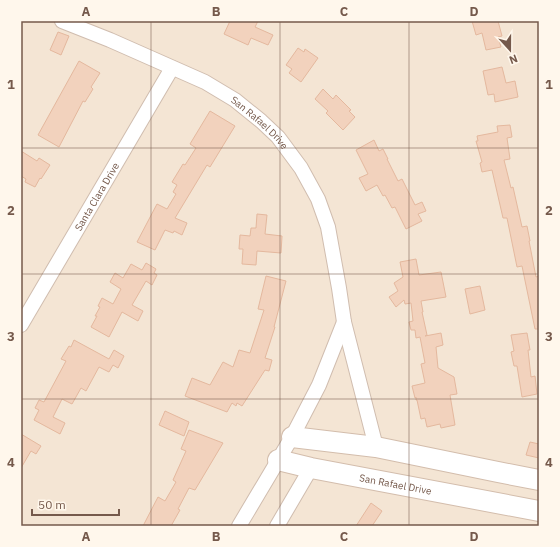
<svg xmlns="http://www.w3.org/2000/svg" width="560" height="547" font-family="'IBM Plex Sans',sans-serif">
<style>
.residential{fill:#f4e5d4}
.building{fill:#f2d2bd;stroke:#e4b89e}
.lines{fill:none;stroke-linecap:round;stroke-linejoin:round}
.street-casing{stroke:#d0bdaf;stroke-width:16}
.secondary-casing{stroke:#d3bdac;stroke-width:22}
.street{stroke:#fff;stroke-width:14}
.secondary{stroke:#fff;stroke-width:20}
.grid{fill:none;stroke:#75594b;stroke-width:1;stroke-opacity:0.55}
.labels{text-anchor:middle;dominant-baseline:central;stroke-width:3;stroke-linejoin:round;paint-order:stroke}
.street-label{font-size:10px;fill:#75594b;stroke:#fff7ec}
.neatline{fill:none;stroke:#75594b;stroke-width:1.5}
.grid-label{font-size:13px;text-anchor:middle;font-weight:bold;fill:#75594b}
</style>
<rect width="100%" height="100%" fill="#fcf3e6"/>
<rect class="residential" x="21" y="21" width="518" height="505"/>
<g class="building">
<polygon points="230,21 258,21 255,27 273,35 268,45 251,38 248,45 224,34"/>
<polygon points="472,21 498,21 502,36 498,37 501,47 486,50 482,33 476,35"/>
<polygon points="58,32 69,36 61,55 50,50"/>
<polygon points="298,48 304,52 305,49 318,58 301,82 289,73 292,69 286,65"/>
<polygon points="79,61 100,73 91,87 93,89 85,102 83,101 59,147 38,135"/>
<polygon points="502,67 506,83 515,81 518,97 495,102 494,94 488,95 483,71"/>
<polygon points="323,89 333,99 336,95 351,110 349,111 355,117 343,130 326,113 328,111 315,99"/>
<polygon points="210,111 235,126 210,167 207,165 175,218 187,223 182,235 174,231 173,233 165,230 155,250 137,242 157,204 167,209 176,194 173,192 177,185 172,182 183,164 185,165 196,148 190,144"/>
<polygon points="510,125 512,137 507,138 510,159 504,160 511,188 513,187 522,227 527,226 530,241 529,241 536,277 539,276 539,329 535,329 522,266 517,267 507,218 503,218 492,170 482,172 480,163 482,162 476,141 478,141 477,136 498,132 497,126"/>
<polygon points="374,140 379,151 383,149 388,159 387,159 398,181 402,179 415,205 422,202 426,211 418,214 422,221 406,229 395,207 392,208 385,195 383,196 377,185 366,191 359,178 368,174 356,150"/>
<polygon points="21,151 37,161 39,158 50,165 41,179 40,178 35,187 25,182 26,179 21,176"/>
<polygon points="257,214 267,215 265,234 282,236 281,253 257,251 256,265 242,264 243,249 239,249 240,235 250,236 251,228 256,228"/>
<polygon points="416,259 419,275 441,272 446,297 421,301 423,312 422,312 427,335 425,336 441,333 443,345 436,347 438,368 454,377 457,394 450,395 455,425 441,428 440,424 427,427 425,418 421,419 417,400 416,400 416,397 415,398 412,386 425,383 421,364 425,363 420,337 416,338 415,330 411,330 409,322 413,321 411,303 405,304 404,300 396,307 389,297 398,291 394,283 403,277 400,262"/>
<polygon points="146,263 156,269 154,273 157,275 152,285 146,281 132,305 143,311 138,321 122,312 109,337 91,327 97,316 95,316 100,307 98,306 102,298 113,304 121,289 110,282 115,273 123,278 131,264 142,270"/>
<polygon points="266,276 286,281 274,327 275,327 265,358 272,360 269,371 265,370 242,406 237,403 236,406 232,403 227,412 185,396 192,378 210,385 223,362 233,367 239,350 250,353 264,310 258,309"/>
<polygon points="480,286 485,310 470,314 465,289"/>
<polygon points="527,333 530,350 528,350 531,377 535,376 537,394 522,397 517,366 514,366 511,352 514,351 511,335"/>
<polygon points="74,340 109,359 114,350 124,356 118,368 113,365 109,372 99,367 86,391 81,388 72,404 62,399 53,417 65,423 60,434 34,420 39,410 35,408 39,400 44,402 66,361 61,359 69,346 71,347"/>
<polygon points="165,411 189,422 184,436 159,425"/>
<polygon points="189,430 223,443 195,490 189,488 178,509 180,510 171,526 143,526 158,497 165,501 176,482 173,480 186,451 181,449"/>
<polygon points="21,434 41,446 36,454 31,451 21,468"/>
<polygon points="530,442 539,444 539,458 526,455"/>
<polygon points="371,503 382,511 372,526 356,526"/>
</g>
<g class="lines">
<defs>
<g id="street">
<path id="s1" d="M62,21l48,19 95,42 30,18 26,21 17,16 23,31 17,31 10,28 11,61 5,34 32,125"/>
<path id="s2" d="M21,325l151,-257"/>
<polyline points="239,526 292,437 319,385 344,322"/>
<polyline points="277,526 311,468"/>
</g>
<g id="secondary">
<polyline points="292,437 376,447 498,472 539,480"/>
<path id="s3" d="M278,460l33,8 228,43"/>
</g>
</defs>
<use href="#street" class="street-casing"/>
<use href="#secondary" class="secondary-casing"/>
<use href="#street" class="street"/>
<use href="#secondary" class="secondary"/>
</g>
<path class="grid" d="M151,21v505M280,21v505M409,21v505M21,148h518M21,274h518M21,399h518"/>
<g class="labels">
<g class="street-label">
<text stroke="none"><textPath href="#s1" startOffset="224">San Rafael Drive</textPath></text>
<text stroke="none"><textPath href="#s2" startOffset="149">Santa Clara Drive</textPath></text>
<text stroke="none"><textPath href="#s3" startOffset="120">San Rafael Drive</textPath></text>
</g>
</g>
<rect width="560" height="547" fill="none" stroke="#fff7ec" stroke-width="44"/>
<g transform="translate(510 50) rotate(159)" stroke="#fff7ec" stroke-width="3" paint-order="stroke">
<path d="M0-3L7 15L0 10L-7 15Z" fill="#75594b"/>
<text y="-6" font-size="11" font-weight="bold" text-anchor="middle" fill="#75594b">N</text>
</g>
<path d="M32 509v6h87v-6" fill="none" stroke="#75594b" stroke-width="2"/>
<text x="38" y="509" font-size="12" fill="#75594b" stroke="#fff7ec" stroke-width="3" paint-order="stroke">50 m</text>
<rect x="22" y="22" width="516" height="503" class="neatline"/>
<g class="grid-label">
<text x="86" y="16">A</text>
<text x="216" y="16">B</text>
<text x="344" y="16">C</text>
<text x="474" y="16">D</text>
<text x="11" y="89">1</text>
<text x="549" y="89">1</text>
<text x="11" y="215">2</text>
<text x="549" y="215">2</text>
<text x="11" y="341">3</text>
<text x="549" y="341">3</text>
<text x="11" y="467">4</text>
<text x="549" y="467">4</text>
<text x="86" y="541">A</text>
<text x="216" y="541">B</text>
<text x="344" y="541">C</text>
<text x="474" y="541">D</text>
</g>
</svg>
